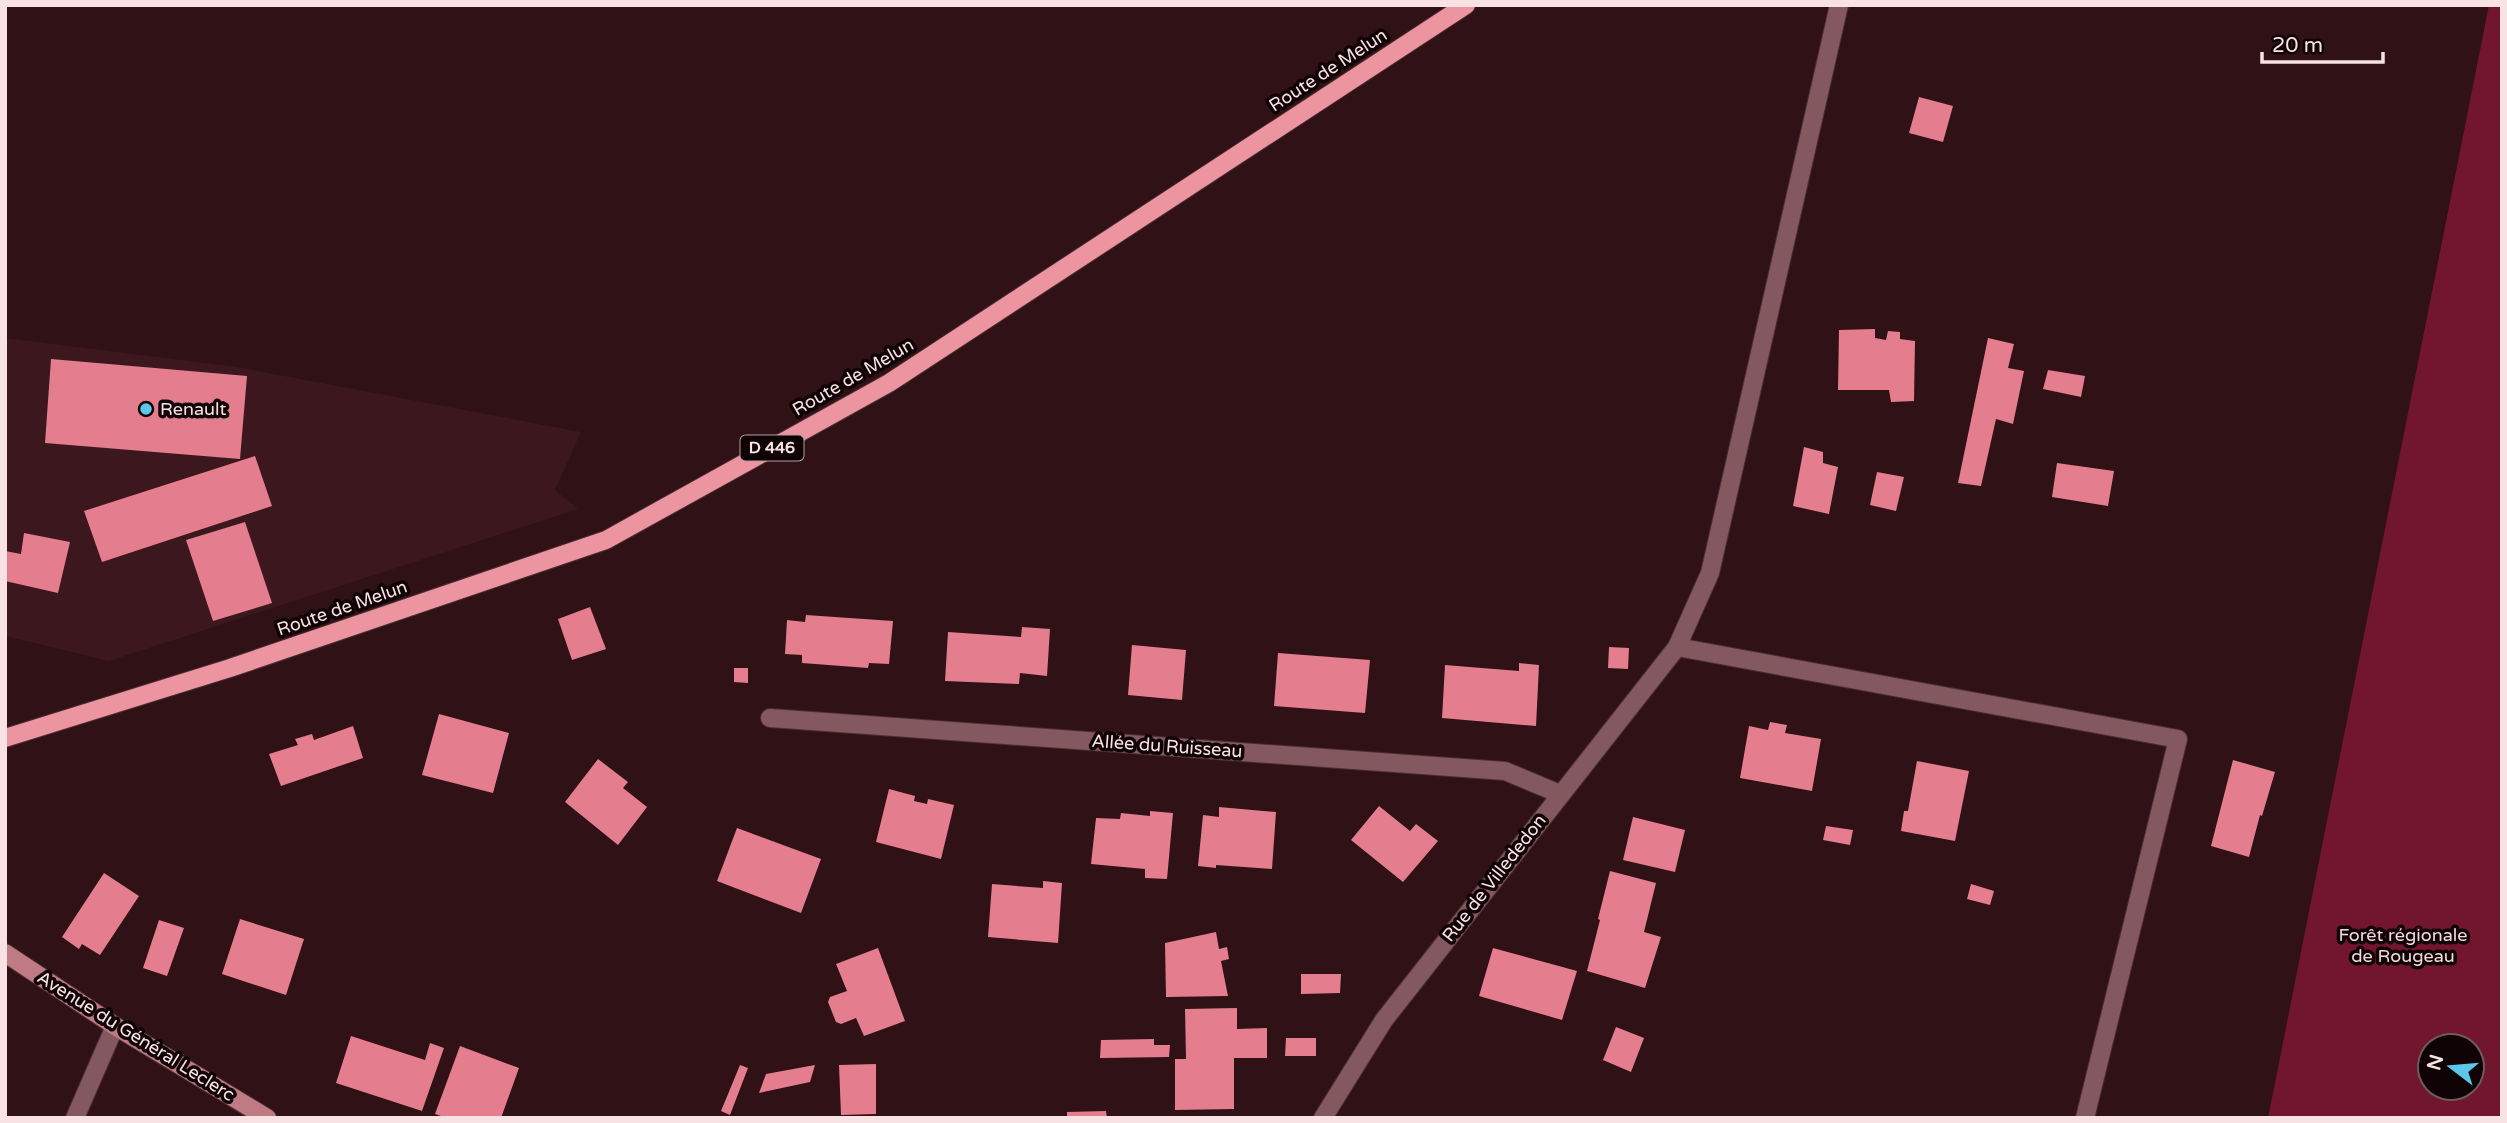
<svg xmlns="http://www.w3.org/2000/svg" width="2507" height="1123" font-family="'Varela Round',sans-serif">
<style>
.built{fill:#3c171e}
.forest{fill:#72152e;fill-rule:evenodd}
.building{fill:#e47e8e}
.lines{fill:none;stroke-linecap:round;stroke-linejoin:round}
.lane-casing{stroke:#4b2e33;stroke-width:20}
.street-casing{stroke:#4b2e33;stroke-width:20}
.secondary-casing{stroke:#4b2e33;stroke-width:20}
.primary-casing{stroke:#4b2e33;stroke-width:20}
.lane{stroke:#83585e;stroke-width:18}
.street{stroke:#83585e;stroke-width:18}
.secondary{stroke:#bf7a83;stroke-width:18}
.primary{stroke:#ed94a1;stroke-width:18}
.poi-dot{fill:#5cc7e8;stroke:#0f0305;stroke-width:2.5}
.labels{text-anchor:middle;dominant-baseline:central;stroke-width:7;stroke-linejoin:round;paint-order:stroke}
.shield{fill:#0f0305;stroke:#b39fa1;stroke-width:2}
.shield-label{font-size:16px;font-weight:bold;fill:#f9e2e4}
.street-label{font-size:18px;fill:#f9e2e4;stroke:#0f0305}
.poi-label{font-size:18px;fill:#f9e2e4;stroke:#0f0305;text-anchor:start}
.park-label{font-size:18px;fill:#f5d9dc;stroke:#0f0305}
</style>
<rect width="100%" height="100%" fill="#2f1116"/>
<polygon class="built" points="5,338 237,367 581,432 555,490 578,509 109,661 5,636"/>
<path class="forest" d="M2489,5h13v1113h-234zM2430,1046h42v42h-42z"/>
<g class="building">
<polygon points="1919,97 1953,106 1943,142 1909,133"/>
<polygon points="1875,329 1875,338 1886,340 1888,331 1900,332 1900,339 1915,341 1914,401 1891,402 1889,390 1838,390 1839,330"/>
<polygon points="1988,338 2014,344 2008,368 2024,371 2013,424 1996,419 1981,486 1958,483"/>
<polygon points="51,359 247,376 240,459 45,443"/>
<polygon points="2048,370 2085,376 2081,397 2043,389"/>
<polygon points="1804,447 1823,452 1823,463 1838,467 1829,514 1793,506"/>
<polygon points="255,456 272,506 102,562 84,511"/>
<polygon points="2057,463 2114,471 2108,506 2052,497"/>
<polygon points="1877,472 1904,477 1896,511 1870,505"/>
<polygon points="245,522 272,603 213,621 186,540"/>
<polygon points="24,533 70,542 58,593 5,581 5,551 21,554"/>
<polygon points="590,607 606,649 572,660 558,619"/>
<polygon points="806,615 893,621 889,664 869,663 868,668 802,663 802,655 785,654 787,620 805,622"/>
<polygon points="1022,627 1050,629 1047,676 1020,673 1019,684 945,681 948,632 1021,637"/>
<polygon points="1132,645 1186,650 1182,700 1128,695"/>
<polygon points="1609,647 1629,648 1628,669 1608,668"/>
<polygon points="1278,653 1370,660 1365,713 1274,706"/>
<polygon points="1519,663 1539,665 1536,726 1442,718 1445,665 1519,671"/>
<polygon points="734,668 748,668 748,683 734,682"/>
<polygon points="439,714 509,733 493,793 422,775"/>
<polygon points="1770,722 1787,725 1785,733 1821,739 1812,791 1740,778 1749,726 1768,730"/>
<polygon points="353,726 363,758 281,786 269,754 298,745 295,739 312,734 314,740"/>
<polygon points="598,759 628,782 623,788 647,807 618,845 565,802"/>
<polygon points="2233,760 2275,772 2262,816 2260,815 2249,857 2211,846"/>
<polygon points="1917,761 1969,771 1955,841 1901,831 1904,811 1908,811"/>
<polygon points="889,789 915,796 914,801 927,804 928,799 954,805 941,859 876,842"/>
<polygon points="1379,806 1410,831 1416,824 1438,841 1403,882 1351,840"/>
<polygon points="1219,807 1276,812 1272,869 1216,865 1216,868 1198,866 1203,815 1219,817"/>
<polygon points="1150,811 1173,813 1167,879 1145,878 1145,869 1091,864 1096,818 1120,819 1121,813 1150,816"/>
<polygon points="1633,817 1685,830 1675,872 1623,860"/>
<polygon points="1826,826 1853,830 1850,845 1823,840"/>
<polygon points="737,828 821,859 801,913 717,881"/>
<polygon points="1610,871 1656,883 1644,932 1661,937 1645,988 1587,971 1600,920 1598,919"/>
<polygon points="104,873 139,896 100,955 82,944 79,949 62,937"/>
<polygon points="1043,881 1062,883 1058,943 988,937 992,884 1043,888"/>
<polygon points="1971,884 1994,891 1990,905 1967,899"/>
<polygon points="240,919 304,939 286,995 222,974"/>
<polygon points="159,920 184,928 167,976 143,968"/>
<polygon points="1216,932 1219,949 1227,947 1229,959 1221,961 1228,996 1166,997 1165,943"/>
<polygon points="878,948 905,1021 864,1036 856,1018 841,1024 836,1022 828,1002 830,997 847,991 836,964"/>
<polygon points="1493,948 1577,971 1562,1020 1479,996"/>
<polygon points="1301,974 1341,974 1340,993 1301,994"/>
<polygon points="1237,1008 1237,1029 1267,1028 1267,1058 1234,1058 1234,1109 1175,1110 1175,1059 1186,1059 1185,1009"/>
<polygon points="1616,1027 1644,1038 1631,1072 1603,1060"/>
<polygon points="351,1036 425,1060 430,1043 444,1048 422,1111 336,1083"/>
<polygon points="1286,1038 1316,1038 1316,1056 1285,1056"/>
<polygon points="1154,1039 1154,1045 1170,1045 1169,1057 1100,1058 1101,1040"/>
<polygon points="460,1046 519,1068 501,1118 447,1118 435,1114"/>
<polygon points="876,1064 876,1114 841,1115 839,1065"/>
<polygon points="740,1065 748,1068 730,1115 721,1111"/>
<polygon points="815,1065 810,1082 759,1093 766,1074"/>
<polygon points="1106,1111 1107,1118 1067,1118 1067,1112"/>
</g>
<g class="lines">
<defs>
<polyline id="lane" points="1677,647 2178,739 2085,1118"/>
<g id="street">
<polyline points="770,718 1505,771 1560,794"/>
<polyline points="75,1118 115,1026"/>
<polyline points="1323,1118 1384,1020 1677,647 1710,573 1839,5"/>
</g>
<polyline id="secondary" points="5,953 115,1026 267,1118"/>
<polyline id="primary" points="5,738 230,668 606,540 889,383 1466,5"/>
</defs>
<use href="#lane" class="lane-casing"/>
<use href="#street" class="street-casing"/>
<use href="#secondary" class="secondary-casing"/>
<use href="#primary" class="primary-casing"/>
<use href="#lane" class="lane"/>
<use href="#street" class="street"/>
<use href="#secondary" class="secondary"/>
<use href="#primary" class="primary"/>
</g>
<circle class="poi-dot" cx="146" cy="409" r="7"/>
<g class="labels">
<rect class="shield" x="740.5" y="435.5" width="63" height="25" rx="5"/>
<g class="shield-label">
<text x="772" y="448">D 446</text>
</g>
<g class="street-label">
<text transform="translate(1328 70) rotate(-33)">Route de Melun</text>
<text transform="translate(853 377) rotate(-30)">Route de Melun</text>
<text transform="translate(342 608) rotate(-19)">Route de Melun</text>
<text transform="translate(1167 746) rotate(4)">Allée du Ruisseau</text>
<text transform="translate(1494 878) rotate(-52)">Rue de Villededon</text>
<text transform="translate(136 1036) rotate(32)">Avenue du Général Leclerc</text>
</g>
<g class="poi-label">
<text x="160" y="409">Renault</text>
</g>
<g class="park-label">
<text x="2403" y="935">Forêt régionale<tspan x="2403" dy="21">de Rougeau</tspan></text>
</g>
</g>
<rect width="2507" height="1123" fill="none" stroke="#f9e2e4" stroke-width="14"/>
<g transform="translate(2451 1067) rotate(286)"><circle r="33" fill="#0f0305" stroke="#6d5c5e" stroke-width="2"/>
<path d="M0-5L12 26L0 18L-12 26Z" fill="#5cc7e8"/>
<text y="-10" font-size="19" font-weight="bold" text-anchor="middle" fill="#f9e2e4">N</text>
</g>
<path d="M2262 52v10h121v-10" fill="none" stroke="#f9e2e4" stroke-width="3.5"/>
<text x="2272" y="52" font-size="21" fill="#f9e2e4" stroke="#0f0305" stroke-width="5" paint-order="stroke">20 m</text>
</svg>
